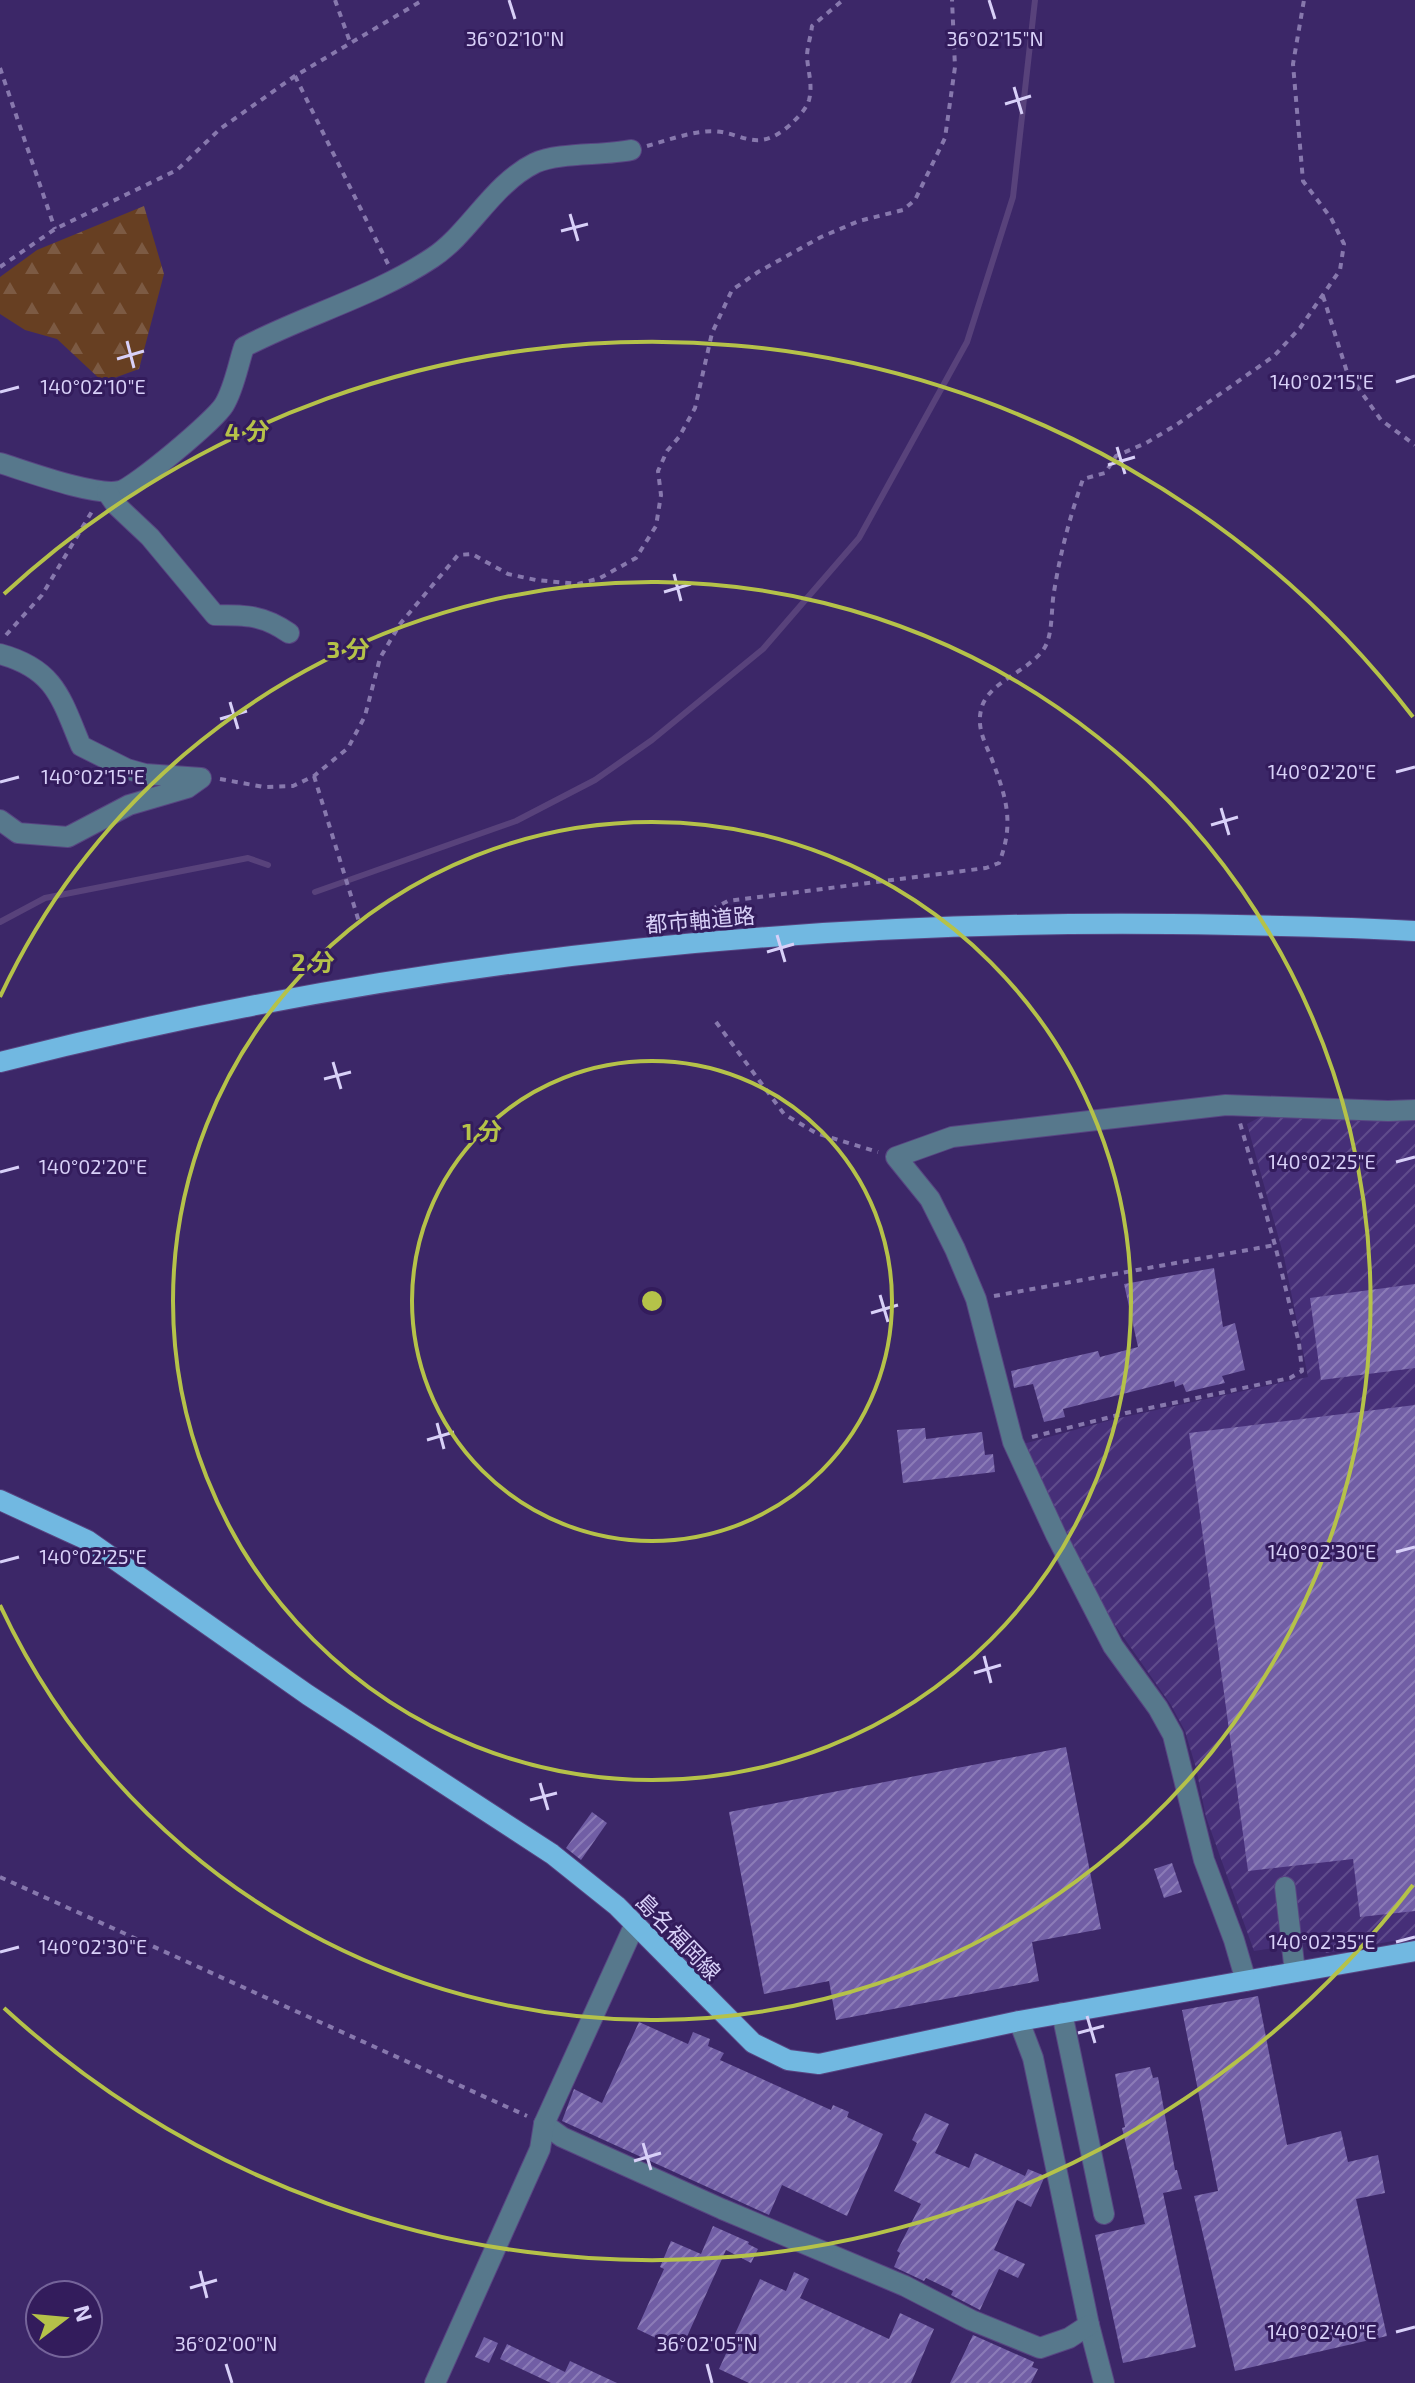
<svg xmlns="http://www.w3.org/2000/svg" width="1415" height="2383" font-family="'Exo 2','Noto Sans JP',sans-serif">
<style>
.industrial{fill:url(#industrial-furrows)}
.forest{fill:url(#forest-firs)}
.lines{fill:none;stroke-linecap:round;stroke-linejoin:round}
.stream{stroke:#58427b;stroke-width:6}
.building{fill:url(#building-hatch)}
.minor-casing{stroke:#584582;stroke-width:22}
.major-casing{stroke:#584582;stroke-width:22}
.path{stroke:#8778ad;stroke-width:4;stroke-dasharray:6 6;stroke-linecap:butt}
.minor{stroke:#57788c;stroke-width:20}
.major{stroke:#71b8e1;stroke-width:20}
.ticks{fill:none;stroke:#d8d0f8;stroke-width:3}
.ring{fill:none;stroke:#b5c249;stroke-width:4}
.labels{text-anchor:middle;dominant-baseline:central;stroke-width:6;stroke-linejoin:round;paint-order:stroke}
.street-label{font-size:22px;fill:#d8d0f8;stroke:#331c5c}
.ticks-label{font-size:20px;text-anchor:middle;fill:#d8d0f8;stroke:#331c5c;stroke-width:6;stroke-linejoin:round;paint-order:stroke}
.centre{fill:#b5c249;stroke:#331c5c;stroke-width:4}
.ring-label{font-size:24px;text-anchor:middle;font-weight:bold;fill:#b5c249;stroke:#331c5c;stroke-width:6;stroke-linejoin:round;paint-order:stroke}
</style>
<defs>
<pattern id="industrial-furrows" width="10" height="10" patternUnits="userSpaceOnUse" patternTransform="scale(2)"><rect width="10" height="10" fill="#462f78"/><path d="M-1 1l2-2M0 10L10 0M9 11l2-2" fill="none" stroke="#604c8c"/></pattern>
<pattern id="forest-firs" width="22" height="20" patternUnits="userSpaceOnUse" patternTransform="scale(2)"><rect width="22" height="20" fill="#673f22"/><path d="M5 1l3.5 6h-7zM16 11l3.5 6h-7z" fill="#7c5a43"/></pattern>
<pattern id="building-hatch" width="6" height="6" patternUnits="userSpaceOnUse" patternTransform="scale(2)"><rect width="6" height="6" fill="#715ea5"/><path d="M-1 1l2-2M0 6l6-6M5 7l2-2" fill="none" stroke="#8b7bb7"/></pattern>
</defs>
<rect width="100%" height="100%" fill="#3c2768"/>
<polygon class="industrial" points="1262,1116 1415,1116 1415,1937 1326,1953 1314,1942 1254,1951 1206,1817 1196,1768 1185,1731 1171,1705 1108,1615 1023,1444 1115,1419 1308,1377 1284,1257 1247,1124"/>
<polygon class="forest" points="144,206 164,274 139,369 103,382 57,339 25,330 0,314 0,277 37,250"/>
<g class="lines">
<g class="stream">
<polyline points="315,892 516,821 595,780 652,740 763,649 859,538 967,342 1013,197 1035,0"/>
<polyline points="0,922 45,898 248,858 268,865"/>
</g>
</g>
<g class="building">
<polygon points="1214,1268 1223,1327 1235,1323 1245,1370 1222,1376 1225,1383 1186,1392 1183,1384 1175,1387 1174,1381 1063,1409 1065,1417 1044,1422 1033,1384 1014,1388 1011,1371 1098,1351 1100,1357 1138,1347 1124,1284"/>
<polygon points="1415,1284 1415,1368 1321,1380 1310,1298"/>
<polygon points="1415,1405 1415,1911 1360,1917 1353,1859 1248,1871 1189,1433"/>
<polygon points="925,1428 926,1439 982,1432 985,1455 993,1454 995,1472 903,1483 897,1430"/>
<polygon points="1066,1747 1101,1929 1032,1942 1039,1981 836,2020 829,1981 764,1994 729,1812"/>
<polygon points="592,1812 607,1823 581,1860 566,1848"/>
<polygon points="1172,1863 1182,1892 1164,1898 1154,1869"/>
<polygon points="1258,1996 1287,2145 1341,2131 1348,2162 1378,2155 1385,2193 1356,2199 1387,2336 1235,2371 1194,2196 1218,2191 1182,2010"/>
<polygon points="639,2022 688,2044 693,2032 710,2039 708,2046 724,2053 720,2060 831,2110 833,2105 849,2112 847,2117 883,2134 847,2216 782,2185 769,2215 562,2121 574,2089 602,2103"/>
<polygon points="1150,2067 1153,2078 1158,2077 1175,2170 1177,2170 1182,2189 1163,2193 1196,2347 1123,2363 1095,2235 1145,2224 1122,2128 1125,2127 1115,2074"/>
<polygon points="925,2113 949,2124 935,2153 969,2168 975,2153 1025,2176 1028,2169 1045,2176 1031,2207 1017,2200 994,2250 1025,2264 1018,2278 999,2269 980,2310 951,2295 953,2291 926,2278 924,2281 894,2267 900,2253 897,2251 921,2204 894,2191 917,2143 912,2140"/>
<polygon points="713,2226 749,2242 748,2244 758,2249 751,2263 726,2250 681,2350 637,2329 664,2269 660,2267 671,2241 701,2254"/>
<polygon points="794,2272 809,2279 800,2298 889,2339 900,2313 934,2329 911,2383 749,2383 719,2369 760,2279 786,2291"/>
<polygon points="973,2335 1034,2362 1032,2367 1038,2369 1031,2383 950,2383"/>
<polygon points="484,2337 498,2343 489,2363 475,2357"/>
<polygon points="507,2344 565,2372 570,2361 617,2383 551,2383 500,2359"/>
</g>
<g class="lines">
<defs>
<g id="minor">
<path d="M0,463c26,8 96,34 120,28 14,-3 95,-71 104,-86 10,-16 14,-40 20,-58 61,-32 131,-51 188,-89 38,-25 60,-74 103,-95 24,-11 68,-7 96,-13"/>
<path d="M107,492l9,13 34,32 65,78c31,0 48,0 74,18"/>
<path d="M0,654c55,15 61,44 81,92l46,23 18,5 56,4 -14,10 -58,17 -61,32 -50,-4 -18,-13"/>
<polyline points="1285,1887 1295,1972"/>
<polyline points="1246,1981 1234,1940 1204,1860 1173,1735 1158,1708 1113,1646 1056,1535 1013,1442 976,1299 955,1249 930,1199 896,1157 952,1137 1226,1105 1388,1111 1415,1110"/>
<polyline points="1062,2013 1104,2214"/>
<polyline points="1019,2021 1033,2058 1089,2325 1104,2383"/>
<polyline points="544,2124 562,2137 722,2209 905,2286 971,2320 1040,2348 1069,2338 1089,2325"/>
<polyline points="435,2383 540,2149 544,2124 635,1924"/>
</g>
<g id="major">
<path d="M0,1062c382,-97 777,-142 1171,-138 82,1 163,2 244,7"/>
<polyline points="0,1500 87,1540 308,1695 552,1854 617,1906 753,2043 788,2060 819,2064 1019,2021 1415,1951"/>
</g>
</defs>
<use href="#minor" class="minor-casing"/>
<use href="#major" class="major-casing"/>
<g class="path">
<polyline points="335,0 350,42"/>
<polyline points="0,68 55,229"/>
<polyline points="295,76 388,264"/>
<path d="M647,146c18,-5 37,-12 55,-14 38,-6 50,26 88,-7 7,-7 16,-15 19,-25 4,-15 -1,-28 -2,-43 0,-10 4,-21 5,-31l31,-26"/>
<polyline points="0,267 55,229 177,170 220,129 295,76 423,0"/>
<polyline points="1323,296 1347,372 1381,420 1415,445"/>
<polyline points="6,635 42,595 94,508"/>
<polyline points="314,776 360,925"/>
<polyline points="220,779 264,787 293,786 314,776 348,748 365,716 380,658 400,624 458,555 472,554 508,574 536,580 578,584 600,578 636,558 656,526 661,495 658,471 667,451 679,437 695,408 712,333 732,290 758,272 821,237 859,221 903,210 915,200 945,138 955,67 952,0"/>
<path d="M713,923l1,-15 14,-7 258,-33 13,-5c16,-41 7,-66 -8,-106 -7,-16 -14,-30 -10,-47 6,-29 49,-38 64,-63 8,-14 6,-39 9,-55 6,-38 16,-76 29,-113l22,-6 11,-17 30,-13 30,-18 98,-69 26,-28 40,-58 4,-26 -13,-26 -28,-37 -10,-117 11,-64"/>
<polyline points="716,1022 784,1114 816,1133 878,1152"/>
<polyline points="994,1296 1275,1245"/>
<polyline points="1032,1437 1126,1413 1290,1378 1302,1371 1299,1343 1275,1245 1240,1123"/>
<polyline points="0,1877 527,2116"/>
</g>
<use href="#minor" class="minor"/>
<use href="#major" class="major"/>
</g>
<path class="ticks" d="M509,0l6,19M989,0l6,19M1014,87l8,27M1005,104l26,-8M570,214l8,27M561,231l27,-7M127,341l7,27M117,359l27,-8M1396,382l19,-6M0,392l19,-5M1117,447l8,27M1108,465l27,-8M674,574l7,27M664,592l27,-8M230,702l8,27M220,719l27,-8M1396,772l19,-5M0,782l19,-5M1221,808l8,27M1211,825l27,-8M777,935l8,27M767,952l27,-8M333,1062l8,27M324,1079l27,-7M1396,1162l19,-5M0,1172l19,-5M880,1295l8,27M871,1313l27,-8M437,1423l7,26M427,1440l27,-8M1396,1552l19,-5M0,1562l19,-5M984,1656l7,27M974,1673l27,-8M540,1783l8,27M530,1800l27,-7M1396,1942l19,-5M0,1952l19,-5M1087,2016l8,27M1078,2033l26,-7M643,2143l8,27M634,2161l27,-8M200,2271l7,27M190,2288l27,-8M1396,2332l19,-5M226,2364l6,19M707,2364l5,19"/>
<g class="ring">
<circle cx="652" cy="1301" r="240"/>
<circle cx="652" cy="1301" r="479"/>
<path d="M0 997A719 719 0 1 1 0 1605"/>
<path d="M1413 1885A959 959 0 0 1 4 2008M4 594A959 959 0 0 1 1413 717"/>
</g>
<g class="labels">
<g class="street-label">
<text transform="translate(700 919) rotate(-5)">都市軸道路</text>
<text transform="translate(679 1936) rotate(46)">島名福岡線</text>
</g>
</g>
<g class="ticks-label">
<text x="515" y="46">36°02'10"N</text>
<text x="995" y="46">36°02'15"N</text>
<text x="1322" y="389">140°02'15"E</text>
<text x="93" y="394">140°02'10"E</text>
<text x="1322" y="779">140°02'20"E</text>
<text x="93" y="784">140°02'15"E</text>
<text x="1322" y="1169">140°02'25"E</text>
<text x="93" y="1174">140°02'20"E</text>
<text x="1322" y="1559">140°02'30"E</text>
<text x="93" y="1564">140°02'25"E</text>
<text x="1322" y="1949">140°02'35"E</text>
<text x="93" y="1954">140°02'30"E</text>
<text x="1322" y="2339">140°02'40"E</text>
<text x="226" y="2351">36°02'00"N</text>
<text x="707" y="2351">36°02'05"N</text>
</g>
<circle cx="652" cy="1301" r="12" class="centre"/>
<g class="ring-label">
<text x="247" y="440">4 分</text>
<text x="348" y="658">3 分</text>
<text x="313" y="971">2 分</text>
<text x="482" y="1140">1 分</text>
</g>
<g transform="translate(64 2319) rotate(74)"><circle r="38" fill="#331c5c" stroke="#75649a" stroke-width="2"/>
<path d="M0-6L14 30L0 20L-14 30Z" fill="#b5c249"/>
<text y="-12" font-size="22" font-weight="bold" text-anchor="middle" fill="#d8d0f8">N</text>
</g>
</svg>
